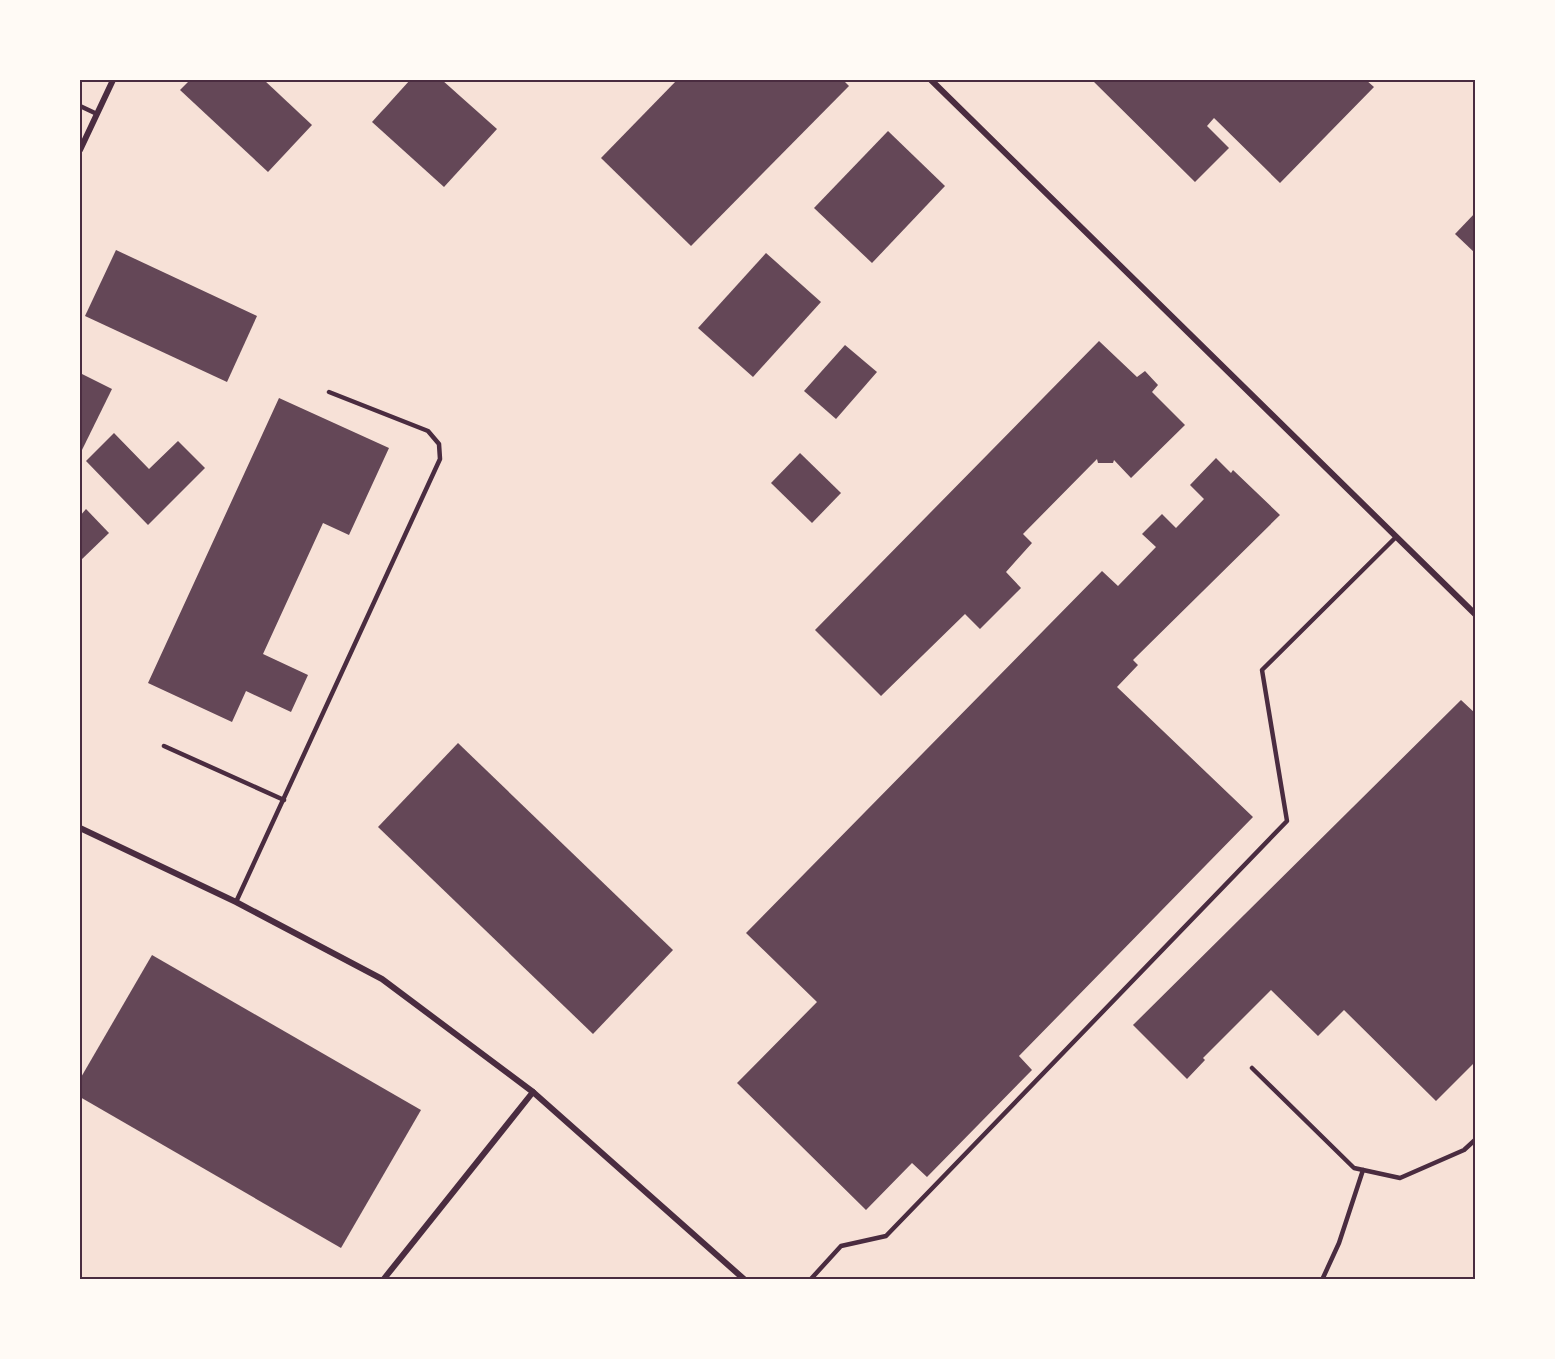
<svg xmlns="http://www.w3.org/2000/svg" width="1555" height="1359" font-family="'Open Sans',sans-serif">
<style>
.building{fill:#644757}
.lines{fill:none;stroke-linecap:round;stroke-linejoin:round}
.service{stroke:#4a2c40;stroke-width:4.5}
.minor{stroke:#4a2c40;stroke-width:6}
.neatline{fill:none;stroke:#4a2c40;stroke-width:2}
</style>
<rect width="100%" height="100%" fill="#f7e1d7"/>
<g class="building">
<polygon points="190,80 264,80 312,125 268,172 180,90"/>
<polygon points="410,80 442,80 497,129 444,187 372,122"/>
<polygon points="677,80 843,80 849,86 691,246 601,158"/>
<polygon points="1092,80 1366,80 1374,87 1280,183 1214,118 1207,126 1229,148 1195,182"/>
<polygon points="888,131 945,186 872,263 814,208"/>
<polygon points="1476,212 1476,254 1455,234"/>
<polygon points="116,250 257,316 227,382 85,316"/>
<polygon points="766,253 821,302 753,377 698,328"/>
<polygon points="1099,341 1137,377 1145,371 1158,385 1152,392 1185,425 1131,478 1114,460 1113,463 1098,463 1097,459 1023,534 1032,543 1006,572 1021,588 980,629 965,614 881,696 815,630"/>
<polygon points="845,345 877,372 836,419 804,391"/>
<polygon points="80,373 112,389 80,454"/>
<polygon points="279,398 389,448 349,535 323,523 263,654 308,675 291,712 246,691 232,722 148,683"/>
<polygon points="114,433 149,469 178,441 205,468 148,525 86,461"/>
<polygon points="800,453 841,493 812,523 771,483"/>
<polygon points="1216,458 1231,473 1233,470 1280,515 1133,660 1138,665 1117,687 1253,817 1019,1056 1032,1070 927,1177 912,1163 866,1210 737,1083 817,1002 746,933 1102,571 1118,586 1156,547 1142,534 1162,514 1176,528 1204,499 1190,485"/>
<polygon points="86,509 109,533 80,561 80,516"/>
<polygon points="1461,700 1476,714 1476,1061 1436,1101 1344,1010 1318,1036 1271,990 1203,1058 1205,1060 1187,1079 1133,1025"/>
<polygon points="458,743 673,950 593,1034 378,827"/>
<polygon points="152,955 421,1110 341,1248 80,1097 80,1079"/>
</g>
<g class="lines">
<g class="service">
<polyline points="80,106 97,114"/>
<polyline points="164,746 284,800"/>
<polyline points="236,902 440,459 439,444 428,431 329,392"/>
<polyline points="1252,1068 1354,1168 1400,1178 1464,1150 1476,1139"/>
<polyline points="810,1280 841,1246 886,1236 1287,821 1262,670 1396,537"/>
<polyline points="1322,1280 1339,1243 1363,1170"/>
</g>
<g class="minor">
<polyline points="931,80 1476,615"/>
<polyline points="80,150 113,80"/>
<polyline points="80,828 236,902 382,979 533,1092 745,1280"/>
<polyline points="383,1280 533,1092"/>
</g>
</g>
<rect width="1555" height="1359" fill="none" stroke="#fffaf5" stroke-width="162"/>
<rect x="81" y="81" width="1393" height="1197" class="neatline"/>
</svg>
